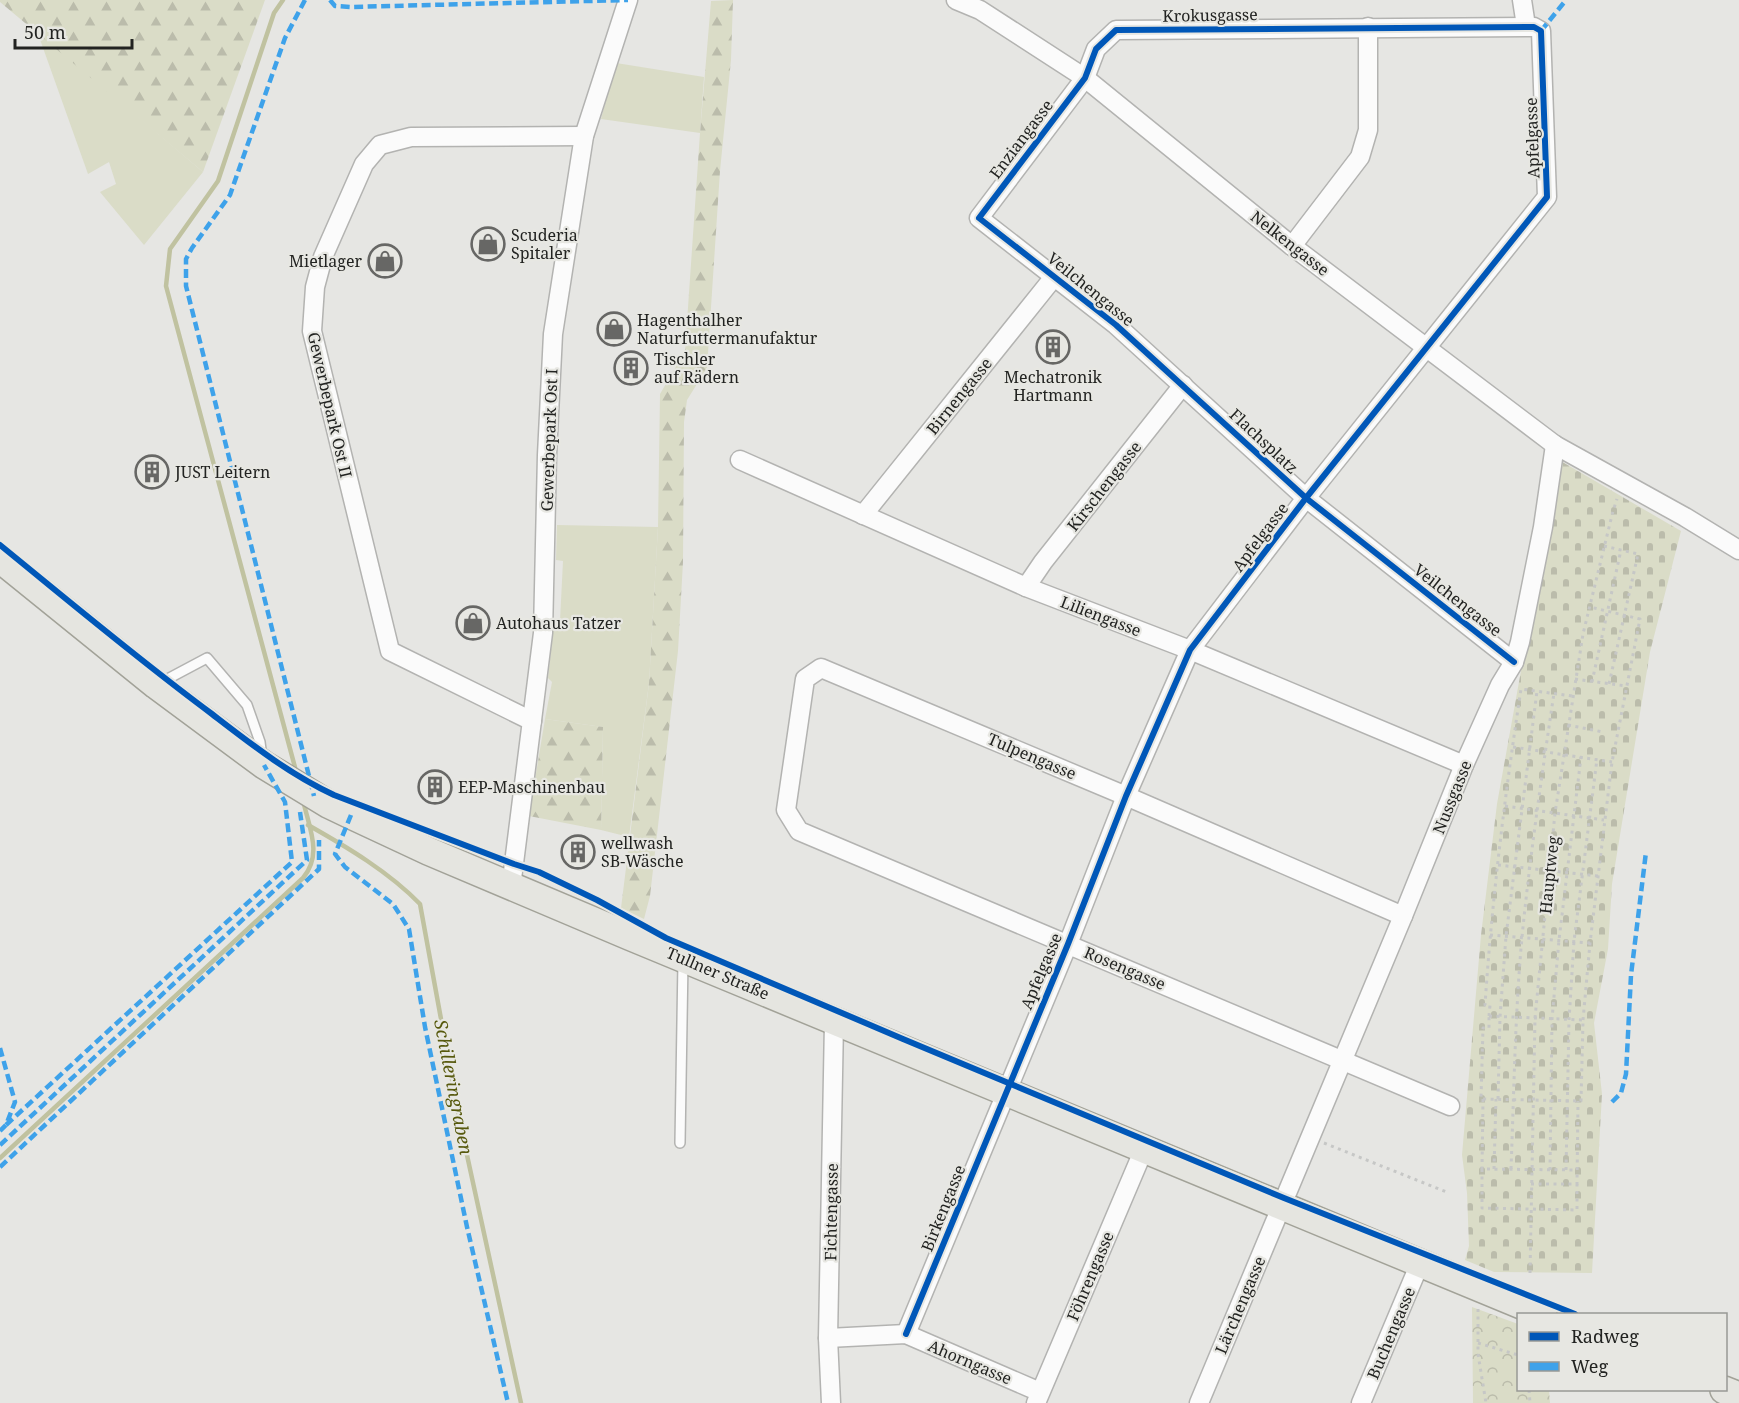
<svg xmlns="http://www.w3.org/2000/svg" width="1739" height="1403" font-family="'Noto Serif',serif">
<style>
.green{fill:#dadcc7}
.forest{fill:url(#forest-firs)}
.cemetery{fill:url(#cemetery-stones)}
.park{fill:url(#park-crowns)}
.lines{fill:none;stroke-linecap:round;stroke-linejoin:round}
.stream{stroke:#c0c2a0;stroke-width:4.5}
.service-casing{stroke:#b3b3b1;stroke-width:12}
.minor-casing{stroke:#b3b3b1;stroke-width:21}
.primary-casing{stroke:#a2a298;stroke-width:30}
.path{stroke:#c6c7c6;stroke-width:3;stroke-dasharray:3 4.5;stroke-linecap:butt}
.service{stroke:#fbfbfb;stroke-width:9}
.minor{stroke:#fbfbfb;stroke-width:18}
.primary{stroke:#e5e5e0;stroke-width:27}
.quiet{stroke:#3ea2ea;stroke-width:4.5;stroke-dasharray:9 4.5;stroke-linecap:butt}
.cycleway-casing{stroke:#e7e7e2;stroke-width:10}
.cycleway{stroke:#0057b8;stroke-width:6}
.labels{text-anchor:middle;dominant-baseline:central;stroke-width:4.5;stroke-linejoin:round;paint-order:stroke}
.street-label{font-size:16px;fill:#222321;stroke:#e7e7e2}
.poi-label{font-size:16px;fill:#222321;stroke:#e7e7e2;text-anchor:start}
.water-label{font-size:18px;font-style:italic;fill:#57590d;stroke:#e7e7e2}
</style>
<defs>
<pattern id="forest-firs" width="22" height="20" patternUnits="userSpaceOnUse" patternTransform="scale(1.5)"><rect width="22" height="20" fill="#dadcc7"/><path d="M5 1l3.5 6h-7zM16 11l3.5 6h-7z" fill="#bbbcab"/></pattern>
<pattern id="cemetery-stones" width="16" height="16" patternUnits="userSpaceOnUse" patternTransform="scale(1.5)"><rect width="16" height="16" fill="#dadcc7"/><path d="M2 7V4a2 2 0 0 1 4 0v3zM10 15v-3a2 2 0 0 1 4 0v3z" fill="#bbbcab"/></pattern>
<pattern id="park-crowns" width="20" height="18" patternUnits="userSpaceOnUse" patternTransform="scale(1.5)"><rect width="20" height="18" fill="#dadcc7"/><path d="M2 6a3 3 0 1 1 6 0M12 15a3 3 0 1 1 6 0" fill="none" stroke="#bbbcab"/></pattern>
</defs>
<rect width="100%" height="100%" fill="#e6e6e3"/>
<g class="green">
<polygon points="37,31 203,172 144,245 100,192 116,184 109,162 88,174"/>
<polygon points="616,63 704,77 700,133 601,119"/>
<polygon points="557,525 658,527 649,683 629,837 601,830 603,727 545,719 552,682 548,678 554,622 560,621 563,561 556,560"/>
</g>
<g class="forest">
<polygon points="0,0 265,0 203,172 0,2"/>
<polygon points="733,0 731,60 720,171 707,368 687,400 684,422 683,562 678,651 650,896 644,919 621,908 649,683 658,527 660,394 685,351 700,133 711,1"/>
<polygon points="545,719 603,727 601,830 529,816"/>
</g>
<polygon class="cemetery" points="1559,460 1681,531 1650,652 1612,884 1608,949 1594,1023 1602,1094 1592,1273 1494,1272 1465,1260 1469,1246 1467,1193 1462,1155 1481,935 1497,804"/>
<polygon class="park" points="1472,1307 1518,1324 1518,1390 1549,1390 1550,1403 1473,1403"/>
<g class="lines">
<g class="stream">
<polyline points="283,0 274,13 218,181 170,249 166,286 296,771"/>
<path d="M308,825c39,22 81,47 112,79l40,219 61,280"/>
<path d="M0,1158l303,-280c20,-24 6,-50 0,-78"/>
</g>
<defs>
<g id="service">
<polyline points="160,683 207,658 247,705 260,742 262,757"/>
<polyline points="680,1143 683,961"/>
</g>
<g id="minor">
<polyline points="956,0 980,10 1085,78 1292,246 1555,445 1685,517 1739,550"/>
<polyline points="1522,0 1526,26"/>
<polyline points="1292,246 1360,157 1368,130 1368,27"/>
<polyline points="740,460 1026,587 1190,650 1464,765"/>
<polyline points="863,515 1054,277"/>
<polyline points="1026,587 1043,562 1183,385"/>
<polyline points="532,721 390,651 312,331 315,287 323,257 364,164 380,145 411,137 584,136"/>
<polyline points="511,887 543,633 547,455 553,334 584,136 628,0"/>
<polyline points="1403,916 1126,796 821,668 805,679 786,810 799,831 1450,1106"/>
<polyline points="906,1334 1068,944 1126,796 1190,650 1306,498 1547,197 1541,31 1534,27 1116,30 1096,49 1085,78 979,218 1116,325 1306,498 1514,662"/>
<polyline points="828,1338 906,1334 1040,1392"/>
<polyline points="831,1403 828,1338 834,1022"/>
<polyline points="1036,1403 1144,1149"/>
<polyline points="1199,1403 1403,916 1464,765 1500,685 1514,662 1520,642 1543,527 1555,445"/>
<polyline points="1361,1403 1420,1263"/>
</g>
<g id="primary">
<polyline points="0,559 156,685 264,765 328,804 351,815 428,851 629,936 1543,1314"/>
<polyline points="1724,1390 1739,1396"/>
</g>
</defs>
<use href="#service" class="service-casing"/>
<use href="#minor" class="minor-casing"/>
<use href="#primary" class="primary-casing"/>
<g class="path">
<polyline points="1604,546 1638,554 1609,684"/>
<polyline points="1575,679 1626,686"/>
<polyline points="1592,682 1621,550"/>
<polyline points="1568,725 1603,732"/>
<polyline points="1513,747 1612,762"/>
<polyline points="1505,806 1604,820"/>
<polyline points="1498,865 1598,876"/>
<polyline points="1490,935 1590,943"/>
<path d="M1489,1016l1,-11h-5c7,-106 20,-211 36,-316l51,7"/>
<polygon points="1489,1016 1583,1020 1581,1101 1481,1099 1483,1028 1489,1028"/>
<polyline points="1583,1020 1590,943 1612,762 1640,619 1590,607"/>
<polyline points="1483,1099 1482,1169 1577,1170"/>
<polyline points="1498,1099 1500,1017 1506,936 1537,691"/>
<polyline points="1324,1143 1449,1193"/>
<polyline points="1482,1169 1482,1208 1577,1210 1577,1184"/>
<polyline points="1494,1169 1496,1099"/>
<path d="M1511,1169c3,-77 4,-155 11,-232 8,-81 20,-163 32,-244"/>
<polyline points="1550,1170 1552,1019 1559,940 1581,757"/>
<polyline points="1566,1170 1569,1020 1574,941 1597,759"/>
<polyline points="1531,1184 1577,1184 1578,1101"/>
<polyline points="1530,1273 1535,1018 1555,813 1583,634 1613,511 1617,499"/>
<polyline points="1478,1309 1478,1354 1486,1403"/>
<polyline points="1478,1343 1518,1355"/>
<polyline points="1529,1390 1530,1403"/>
</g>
<use href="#service" class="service"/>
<use href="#minor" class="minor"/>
<use href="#primary" class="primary"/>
<g class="quiet">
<polyline points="305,0 285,38 230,195 192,248 186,259 186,286 314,796"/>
<polyline points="330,0 335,6 351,7 628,0"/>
<polyline points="1541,31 1566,0"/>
<polyline points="351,815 335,854 345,867 393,904 409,929 425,1027 467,1227 508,1403"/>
<polyline points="0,1048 15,1102 6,1125 0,1131"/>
<polyline points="1612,1102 1621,1093 1626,1074 1631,975 1646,852"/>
<polyline points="6,1125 292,862 285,802 264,765"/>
<polyline points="0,1145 307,860 300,812"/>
<polyline points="0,1167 319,869 319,840"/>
</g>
<defs>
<g id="cycleway">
<path d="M0,545c70,57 139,115 212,169 39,30 77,60 122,81l180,69 25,8 58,28 69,38 237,101 381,159 291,116"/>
<polyline points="906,1334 1068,944 1126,796 1190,650 1306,498 1547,197 1541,31 1534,27 1116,30 1096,49 1085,78 979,218 1116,325 1306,498 1514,662"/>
</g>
</defs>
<use href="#cycleway" class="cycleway-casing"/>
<use href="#cycleway" class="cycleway"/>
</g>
<defs>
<symbol id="shop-ring" viewBox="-11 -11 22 22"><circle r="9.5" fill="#e7e7e2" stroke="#676765" stroke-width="1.5"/><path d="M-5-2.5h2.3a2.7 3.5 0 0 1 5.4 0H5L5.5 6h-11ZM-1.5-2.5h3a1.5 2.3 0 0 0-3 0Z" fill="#676765"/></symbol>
<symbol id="building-ring" viewBox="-11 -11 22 22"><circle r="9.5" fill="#e7e7e2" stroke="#676765" stroke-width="1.5"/><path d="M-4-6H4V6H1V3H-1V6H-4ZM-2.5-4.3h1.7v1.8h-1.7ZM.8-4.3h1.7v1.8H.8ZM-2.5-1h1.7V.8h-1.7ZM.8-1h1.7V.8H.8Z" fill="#676765"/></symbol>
</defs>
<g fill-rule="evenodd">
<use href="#shop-ring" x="469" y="225" width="38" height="38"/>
<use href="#shop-ring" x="366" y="242" width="38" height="38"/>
<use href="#shop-ring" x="595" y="310" width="38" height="38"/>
<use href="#building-ring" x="1034" y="328" width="38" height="38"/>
<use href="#building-ring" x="612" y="349" width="38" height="38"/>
<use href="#building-ring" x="133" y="453" width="38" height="38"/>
<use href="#shop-ring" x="454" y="604" width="38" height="38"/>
<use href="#building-ring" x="416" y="768" width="38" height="38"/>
<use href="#building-ring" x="559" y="833" width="38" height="38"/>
</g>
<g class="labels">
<g class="street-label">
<text transform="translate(1210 15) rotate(-1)">Krokusgasse</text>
<text transform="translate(1532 138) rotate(-92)">Apfelgasse</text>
<text transform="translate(1021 139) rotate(-53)">Enziangasse</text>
<text transform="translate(1290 243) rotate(38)">Nelkengasse</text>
<text transform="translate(1091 289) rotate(39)">Veilchengasse</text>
<text transform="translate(959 396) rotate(-51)">Birnengasse</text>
<text transform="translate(330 405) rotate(77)">Gewerbepark Ost II</text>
<text transform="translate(549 440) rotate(-88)">Gewerbepark Ost I</text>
<text transform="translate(1264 441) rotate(43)">Flachsplatz</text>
<text transform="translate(1104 486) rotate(-52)">Kirschengasse</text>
<text transform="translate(1260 537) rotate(-53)">Apfelgasse</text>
<text transform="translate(1458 600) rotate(38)">Veilchengasse</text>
<text transform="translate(1101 616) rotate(21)">Liliengasse</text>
<text transform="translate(1032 756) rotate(23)">Tulpengasse</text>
<text transform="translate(1452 797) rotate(-68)">Nussgasse</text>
<text transform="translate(1549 875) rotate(-84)">Hauptweg</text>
<text transform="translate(1125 968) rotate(23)">Rosengasse</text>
<text transform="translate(1041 971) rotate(-67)">Apfelgasse</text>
<text transform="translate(718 973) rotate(23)">Tullner Straße</text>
<text transform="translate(943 1208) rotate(-68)">Birkengasse</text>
<text transform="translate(831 1212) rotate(-89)">Fichtengasse</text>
<text transform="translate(1090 1276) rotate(-67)">Föhrengasse</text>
<text transform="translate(1240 1305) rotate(-67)">Lärchengasse</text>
<text transform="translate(1391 1333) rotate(-67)">Buchengasse</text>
<text transform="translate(970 1362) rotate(23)">Ahorngasse</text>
</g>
<g class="poi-label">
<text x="511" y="235">Scuderia<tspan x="511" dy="18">Spitaler</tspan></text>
<text x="362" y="261" text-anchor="end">Mietlager</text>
<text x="637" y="320">Hagenthalher<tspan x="637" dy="18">Naturfuttermanufaktur</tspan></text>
<text x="654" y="359">Tischler<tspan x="654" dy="18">auf Rädern</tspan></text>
<text x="1053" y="377" text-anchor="middle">Mechatronik<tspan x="1053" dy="18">Hartmann</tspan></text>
<text x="175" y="472">JUST Leitern</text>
<text x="496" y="623">Autohaus Tatzer</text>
<text x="458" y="787">EEP-Maschinenbau</text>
<text x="601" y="843">wellwash<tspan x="601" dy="18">SB-Wäsche</tspan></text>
</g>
<g class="water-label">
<text transform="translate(454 1087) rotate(79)">Schilleringraben</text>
</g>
</g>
<rect x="1517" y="1313" width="210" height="78" fill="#e7e7e2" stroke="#989995" stroke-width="1.5"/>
<rect x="1529" y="1332" width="30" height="9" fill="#0057b8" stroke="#989995" stroke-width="1.5"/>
<text x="1571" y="1343" font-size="18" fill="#222321">Radweg</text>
<rect x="1529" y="1362" width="30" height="9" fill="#3ea2ea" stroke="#989995" stroke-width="1.5"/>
<text x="1571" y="1373" font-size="18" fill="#222321">Weg</text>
<path d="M15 39v9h117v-9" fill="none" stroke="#222321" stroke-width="3"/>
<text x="24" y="39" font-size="18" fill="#222321" stroke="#e7e7e2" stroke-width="4.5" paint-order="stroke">50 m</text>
</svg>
